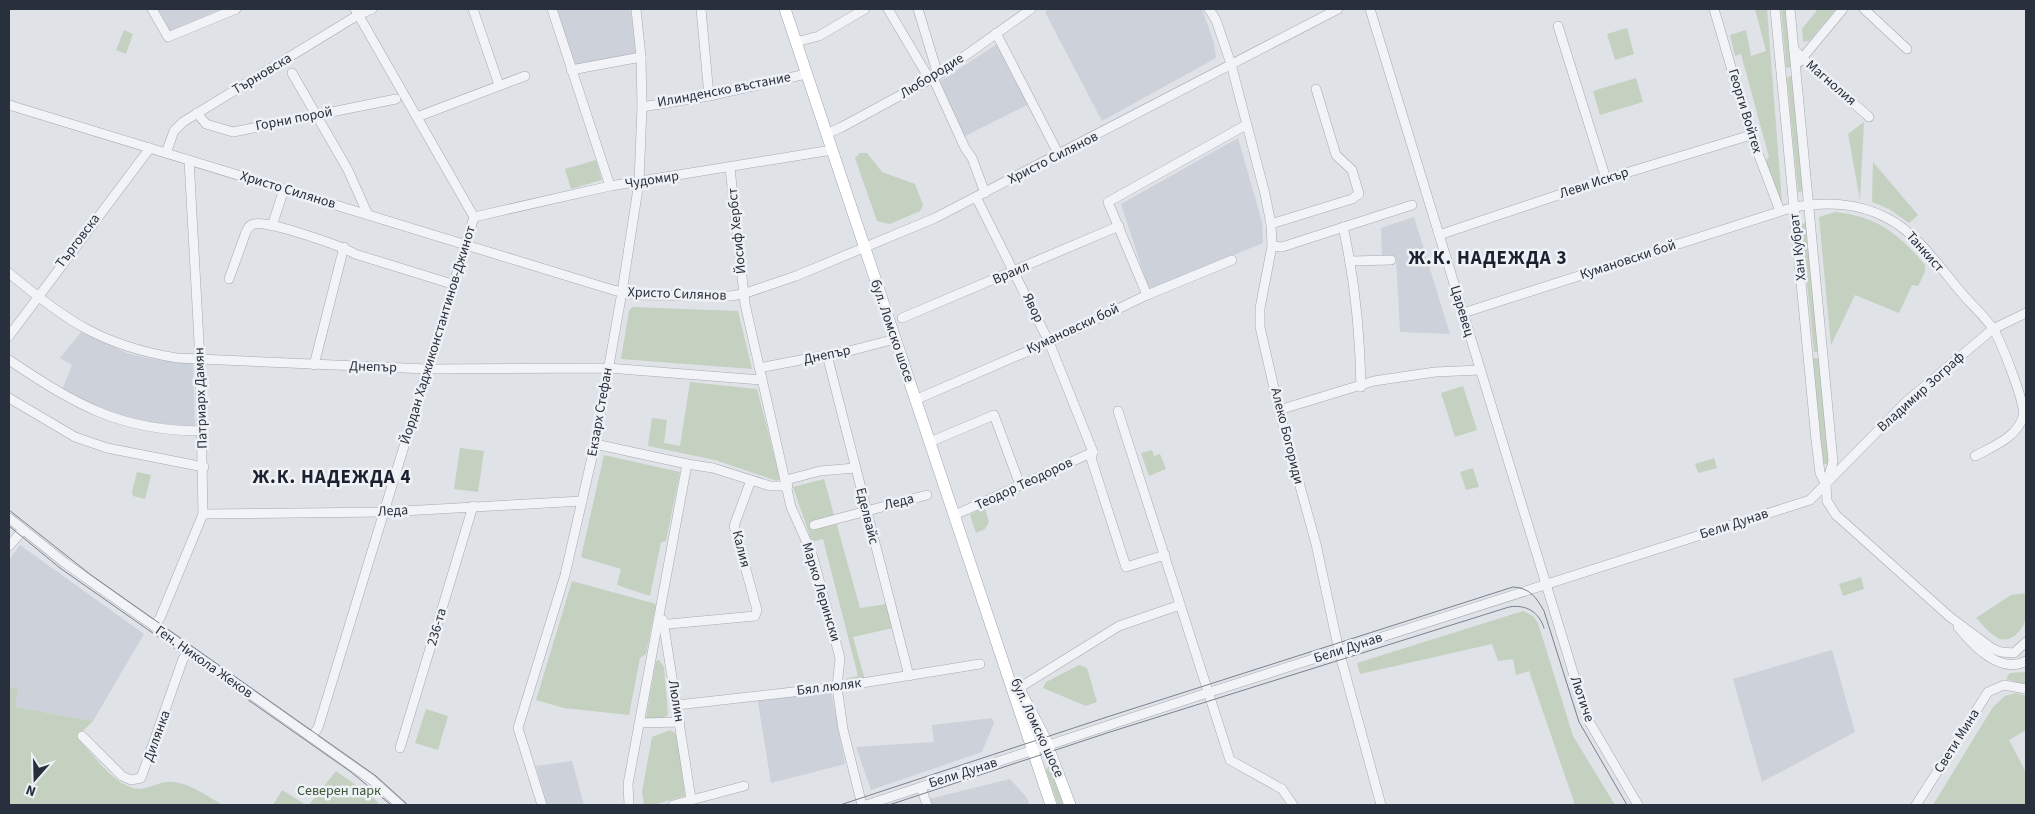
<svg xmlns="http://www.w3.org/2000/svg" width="2035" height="814" font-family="'Source Sans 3',sans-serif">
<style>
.built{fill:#cdd1d9}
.green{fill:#c4d1c0}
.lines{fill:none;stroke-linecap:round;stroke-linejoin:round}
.minor-casing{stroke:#a5a9b1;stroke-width:10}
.major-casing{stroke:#9fa6b2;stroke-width:12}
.minor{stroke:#f1f3f6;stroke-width:9}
.major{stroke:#fff;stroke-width:11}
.tram{stroke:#798190;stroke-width:1}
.labels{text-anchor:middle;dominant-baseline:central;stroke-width:5;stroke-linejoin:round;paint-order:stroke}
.street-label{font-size:14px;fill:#29303d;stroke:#eef1f5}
.park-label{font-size:14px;fill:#3d5837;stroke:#eef1f5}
.district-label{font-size:19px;font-weight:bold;letter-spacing:1px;fill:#1b212e;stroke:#eef1f5}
</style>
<rect width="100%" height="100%" fill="#dfe2e7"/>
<g class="built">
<polygon points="158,9 222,9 170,31"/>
<polygon points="555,9 630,9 637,54 573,66"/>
<polygon points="1049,9 1202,9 1214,43 1216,58 1102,121 1045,12"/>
<polygon points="997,44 1029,104 965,136 939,82"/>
<polygon points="1238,138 1262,222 1263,243 1149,290 1121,204"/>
<polygon points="1414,217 1450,334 1400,332 1396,257 1382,256 1381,228"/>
<polygon points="81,332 127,353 156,360 193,364 195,427 145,422 108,412 62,390 72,365 60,358"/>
<polygon points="20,545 144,634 93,721 15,707 9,687 9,560"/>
<polygon points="1832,650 1855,732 1762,782 1733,679"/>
<polygon points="831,690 845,764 771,783 757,696"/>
<polygon points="992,718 994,723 982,752 871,790 856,747 934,742 932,725"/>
<polygon points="572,761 584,805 547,805 536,766"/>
<polygon points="1010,779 1027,798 1030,805 932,805 929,799"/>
</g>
<g class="green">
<polygon points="1755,9 1767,9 1782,202 1774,191 1766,160 1769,157 1741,54 1735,56 1730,35 1746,30 1751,56 1766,51"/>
<polygon points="1781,9 1786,9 1792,66 1789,68 1786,67"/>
<polygon points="1818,9 1836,9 1809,41 1803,42 1802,29"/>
<polygon points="1627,28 1634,54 1615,60 1607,34"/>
<polygon points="124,30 133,34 126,54 116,50"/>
<polygon points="1789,76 1793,77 1803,191 1798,192 1787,79"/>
<polygon points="1636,78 1643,102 1600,115 1593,91"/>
<polygon points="1864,122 1860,200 1848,134"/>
<polygon points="860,153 867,153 882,172 915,184 923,205 920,211 890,224 877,221 855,158"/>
<polygon points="596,160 602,180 571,189 565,169"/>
<polygon points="1873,162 1918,215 1909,223 1889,209 1872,202"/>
<path d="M1835,212c43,5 63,21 90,53v7l-7,14 -6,-1 -13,28 -44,-18 -24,50 -12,-128z"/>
<polygon points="1806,223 1819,352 1814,352 1801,224"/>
<polygon points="632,307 738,311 752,369 621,359 629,311"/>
<polygon points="1813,358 1820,358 1830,463 1823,465"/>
<polygon points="690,382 757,389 780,478 777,481 715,460 648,446 652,418 667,420 664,443 680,446"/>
<polygon points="1463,386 1477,430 1455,437 1441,393"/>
<polygon points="460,448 484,451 478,492 454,489"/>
<polygon points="1152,450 1154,456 1160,454 1166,469 1149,476 1141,453"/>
<polygon points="604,455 680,472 666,541 661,542 650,596 617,585 621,569 581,557"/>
<polygon points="1714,458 1717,468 1698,473 1695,464"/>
<polygon points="1473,468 1479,487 1466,490 1460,472"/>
<polygon points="137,472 151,475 145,499 133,496 132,492"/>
<polygon points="824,479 860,608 886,604 893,628 853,637 865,680 848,683 846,679 858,676 823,539 812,542 793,487"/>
<polygon points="982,508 985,509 989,522 985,529 976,533 970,515"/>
<polygon points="1861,577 1864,589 1843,596 1839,584"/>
<polygon points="572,581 656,604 646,654 640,658 629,715 564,708 536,700"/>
<path d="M2026,593c0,8 1,16 0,24 -2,13 -17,29 -30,20 -8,-5 -14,-13 -20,-19l35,-23z"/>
<polygon points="1523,611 1533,616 1538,623 1573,736 1615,805 1575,805 1529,671 1516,675 1513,659 1498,661 1492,644 1360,674 1357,663"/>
<polygon points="659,660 664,667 668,715 663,718 646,718 656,661"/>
<polygon points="1079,665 1087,668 1097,702 1086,706 1043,688 1046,682"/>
<polygon points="2026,672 2026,685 2006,679 2010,673"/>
<path d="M9,687l9,1 -3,19 78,14 -16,16c15,16 32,42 53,50 13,6 24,-4 37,-5 19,-2 39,14 56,23h-214z"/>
<polygon points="2016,693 2026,696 2026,730 2009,740 2026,772 2026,805 1933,805 1993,707 2005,696"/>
<polygon points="426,709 448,716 438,750 415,743"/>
<polygon points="670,730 675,733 678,738 685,796 653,805 644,805 642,792 652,737"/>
<polygon points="1049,766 1052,769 1063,805 1058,805 1046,770"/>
<polygon points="336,771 373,797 380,805 309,805"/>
<polygon points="282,790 306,805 273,805"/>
</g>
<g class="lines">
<defs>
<g id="minor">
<polyline points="152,9 168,37 236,9"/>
<polyline points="473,9 499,85"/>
<polyline points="552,9 610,186"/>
<polyline points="701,9 709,96"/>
<polyline points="888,9 930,80"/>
<polyline points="918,9 938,75"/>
<polyline points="1209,9 1216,20 1231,64 1265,194 1271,224 1272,246 1260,308 1260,327 1279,410 1316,544 1339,651 1381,805"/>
<polyline points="1370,9 1587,718 1638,805"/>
<polyline points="1714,9 1751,135 1780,211"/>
<polyline points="1775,9 1816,440 1820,473 1826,485"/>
<polyline points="1790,9 1833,462 1826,485 1827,501 1836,515 1950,617 1993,649 2001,652 2014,653 2026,642"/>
<polyline points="1864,9 1907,49"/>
<polyline points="1558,26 1606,179"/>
<polyline points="996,33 1059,155"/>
<polyline points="796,42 819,36 865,9"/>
<path d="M1794,49c22,25 50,45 75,68"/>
<polyline points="1799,62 1843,9"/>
<polyline points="571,70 641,57"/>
<polyline points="292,73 348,170 368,215"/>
<polyline points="933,78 965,148 972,158 985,193"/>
<polyline points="9,105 613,290 638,295 730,296 743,294 796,276 935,218 1338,9"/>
<polyline points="642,107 709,96 806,74"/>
<polyline points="197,113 206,124 233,132 396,99"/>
<polyline points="417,117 525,76"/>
<polyline points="826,134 840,128 938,75 1031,9"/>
<polyline points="166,153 174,131 183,122 358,15 372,9"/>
<polyline points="730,168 745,304 791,507 812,554 840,658 837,687 843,729 862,805"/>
<polyline points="976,197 1049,342 1093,452"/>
<polyline points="474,217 610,186 832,150"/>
<polyline points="1271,224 1352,199 1359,194 1352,170 1336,155 1316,89"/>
<polyline points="272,226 284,189"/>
<path d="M1343,227c12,53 17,105 18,160"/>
<polyline points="1439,235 1606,179 1751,135"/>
<polyline points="1272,246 1282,247 1412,205"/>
<polyline points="1351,261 1391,260"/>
<path d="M9,273c56,47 93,73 168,85l250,11 181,-1 153,12"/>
<path d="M229,279l17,-47c2,-4 3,-7 8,-8 13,-4 88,22 101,30l97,30"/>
<polyline points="1147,295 1108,202 1246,125"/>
<path d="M1463,313l331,-106c32,-5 63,-5 93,11 32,16 55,53 79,80 9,10 21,21 28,32 7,13 32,73 29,86 -5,21 -31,31 -48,40"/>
<polyline points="902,318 1119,226"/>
<polyline points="9,336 150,148"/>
<polyline points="827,355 909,676"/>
<path d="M9,360c66,44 110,71 193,71"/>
<polyline points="314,365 344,247"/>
<polyline points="759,368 853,350 895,339"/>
<polyline points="9,398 75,437 107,448 204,467"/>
<polyline points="915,400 1049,342 1147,295 1232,260"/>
<polyline points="1279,410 1374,381 1435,372 1480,370"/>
<polyline points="1118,411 1230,760 1282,789 1293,805"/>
<polyline points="930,442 994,415 1020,485"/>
<polyline points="595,444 687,464"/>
<polyline points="1093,452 1091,458 1126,567 1165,555"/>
<polyline points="786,480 820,471 855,468"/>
<polyline points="203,514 385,512 582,501"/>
<polyline points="955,515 1093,452"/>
<polyline points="9,518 65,563 372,780 400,805"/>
<polyline points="814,525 927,495"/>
<polyline points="9,546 23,530"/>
<polyline points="663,620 691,799"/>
<polyline points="658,625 755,616 757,610 734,526 751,480"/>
<polyline points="154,626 160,618 203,514 200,360 189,160"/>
<path d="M1958,627c15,18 42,48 68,34"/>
<polyline points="1019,688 1119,626 1180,605"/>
<polyline points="677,705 837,687 980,664"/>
<polyline points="640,723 680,722"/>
<polyline points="82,736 122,776 131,780 141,778 183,659 189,651"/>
<polyline points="311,737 318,728 474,217 355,9"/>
<polyline points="400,748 473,506"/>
<polyline points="921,787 927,805"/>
<polyline points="542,805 518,728 565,575 595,444 622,292 639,182 642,107 641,57 636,9"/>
<polyline points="629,805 628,784 687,464 713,468 770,486 788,486"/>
<polyline points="673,805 744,786"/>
<polyline points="866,805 1207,693 1810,500 1907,401 1993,329 2026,313"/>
<polyline points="1916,805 1988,692 2004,685 2026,689"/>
</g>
<g id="major">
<polyline points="785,9 1051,805"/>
<polyline points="1017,685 1045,739 1070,805"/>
</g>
</defs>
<use href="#minor" class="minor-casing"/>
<use href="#major" class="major-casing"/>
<use href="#minor" class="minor"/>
<use href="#major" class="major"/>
<g class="tram">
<polyline points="9,510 91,575 376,776 408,805"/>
<polyline points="9,526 60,568 351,772 391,805"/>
<path d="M840,805l267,-88 406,-130c17,1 23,10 31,24l35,111 48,83"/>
<path d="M889,805l221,-73 399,-125c17,-3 30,5 35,21"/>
</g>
</g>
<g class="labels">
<g class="street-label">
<text transform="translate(262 74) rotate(-31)">Търновска</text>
<text transform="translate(932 76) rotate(-32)">Любородие</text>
<text transform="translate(1831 83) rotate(41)">Магнолия</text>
<text transform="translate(724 90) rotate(-11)">Илинденско въстание</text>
<text transform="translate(1745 111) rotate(73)">Георги Войтех</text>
<text transform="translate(294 119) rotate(-11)">Горни порой</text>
<text transform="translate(1053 158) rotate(-27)">Христо Силянов</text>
<text transform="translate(652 180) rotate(-9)">Чудомир</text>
<text transform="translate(1594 183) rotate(-18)">Леви Искър</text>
<text transform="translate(288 190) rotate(17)">Христо Силянов</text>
<text transform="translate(737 231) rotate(-96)">Йосиф Хербст</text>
<text transform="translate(78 241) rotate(-53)">Търговска</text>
<text transform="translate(1798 247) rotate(-96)">Хан Кубрат</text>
<text transform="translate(1925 252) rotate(48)">Танкист</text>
<text transform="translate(1628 260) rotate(-18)">Кумановски бой</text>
<text transform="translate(1011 273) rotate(-23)">Враил</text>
<text transform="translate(677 294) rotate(2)">Христо Силянов</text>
<text transform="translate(1033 308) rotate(64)">Явор</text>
<text transform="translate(1462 311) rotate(73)">Царевец</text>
<text transform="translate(1073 329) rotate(-25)">Кумановски бой</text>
<text transform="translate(892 331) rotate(71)">бул. Ломско шосе</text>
<text transform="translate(438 335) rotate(-73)">Йордан Хаджиконстантинов-Джинот</text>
<text transform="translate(827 355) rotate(-12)">Днепър</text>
<text transform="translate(373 367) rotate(2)">Днепър</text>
<text transform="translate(1921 392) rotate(-42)">Владимир Зограф</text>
<text transform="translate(201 398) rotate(-92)">Патриарх Дамян</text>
<text transform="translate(600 412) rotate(-80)">Екзарх Стефан</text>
<text transform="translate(1287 436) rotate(76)">Алеко Богориди</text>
<text transform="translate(1024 484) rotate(-25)">Теодор Теодоров</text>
<text transform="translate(899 502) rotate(-14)">Леда</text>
<text transform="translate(393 511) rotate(-3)">Леда</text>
<text transform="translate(867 516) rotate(76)">Еделвайс</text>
<text transform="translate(1734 524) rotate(-18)">Бели Дунав</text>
<text transform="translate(741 549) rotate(76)">Калия</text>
<text transform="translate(821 592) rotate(73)">Марко Лерински</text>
<text transform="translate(437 627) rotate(-74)">236-та</text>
<text transform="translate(1348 648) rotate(-18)">Бели Дунав</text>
<text transform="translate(204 662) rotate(35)">Ген. Никола Жеков</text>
<text transform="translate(829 687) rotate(-7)">Бял люляк</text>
<text transform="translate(1582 699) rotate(71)">Лютиче</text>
<text transform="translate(676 701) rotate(81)">Люлин</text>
<text transform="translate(1037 728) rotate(65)">бул. Ломско шосе</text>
<text transform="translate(157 736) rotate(-70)">Дилянка</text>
<text transform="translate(1957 741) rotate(-58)">Свети Мина</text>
<text transform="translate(963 773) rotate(-18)">Бели Дунав</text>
</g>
<g class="park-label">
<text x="339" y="791">Северен парк</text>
</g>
<g class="district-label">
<text x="1488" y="258">Ж.К. НАДЕЖДА 3</text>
<text x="332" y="477">Ж.К. НАДЕЖДА 4</text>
</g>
</g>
<rect width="2035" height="814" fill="none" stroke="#29303d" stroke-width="20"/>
<g transform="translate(35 779) rotate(200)" stroke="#eef1f5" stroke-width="4" paint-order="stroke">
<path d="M0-4L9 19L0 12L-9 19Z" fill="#29303d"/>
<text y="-8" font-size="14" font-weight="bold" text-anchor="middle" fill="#29303d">N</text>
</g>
</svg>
